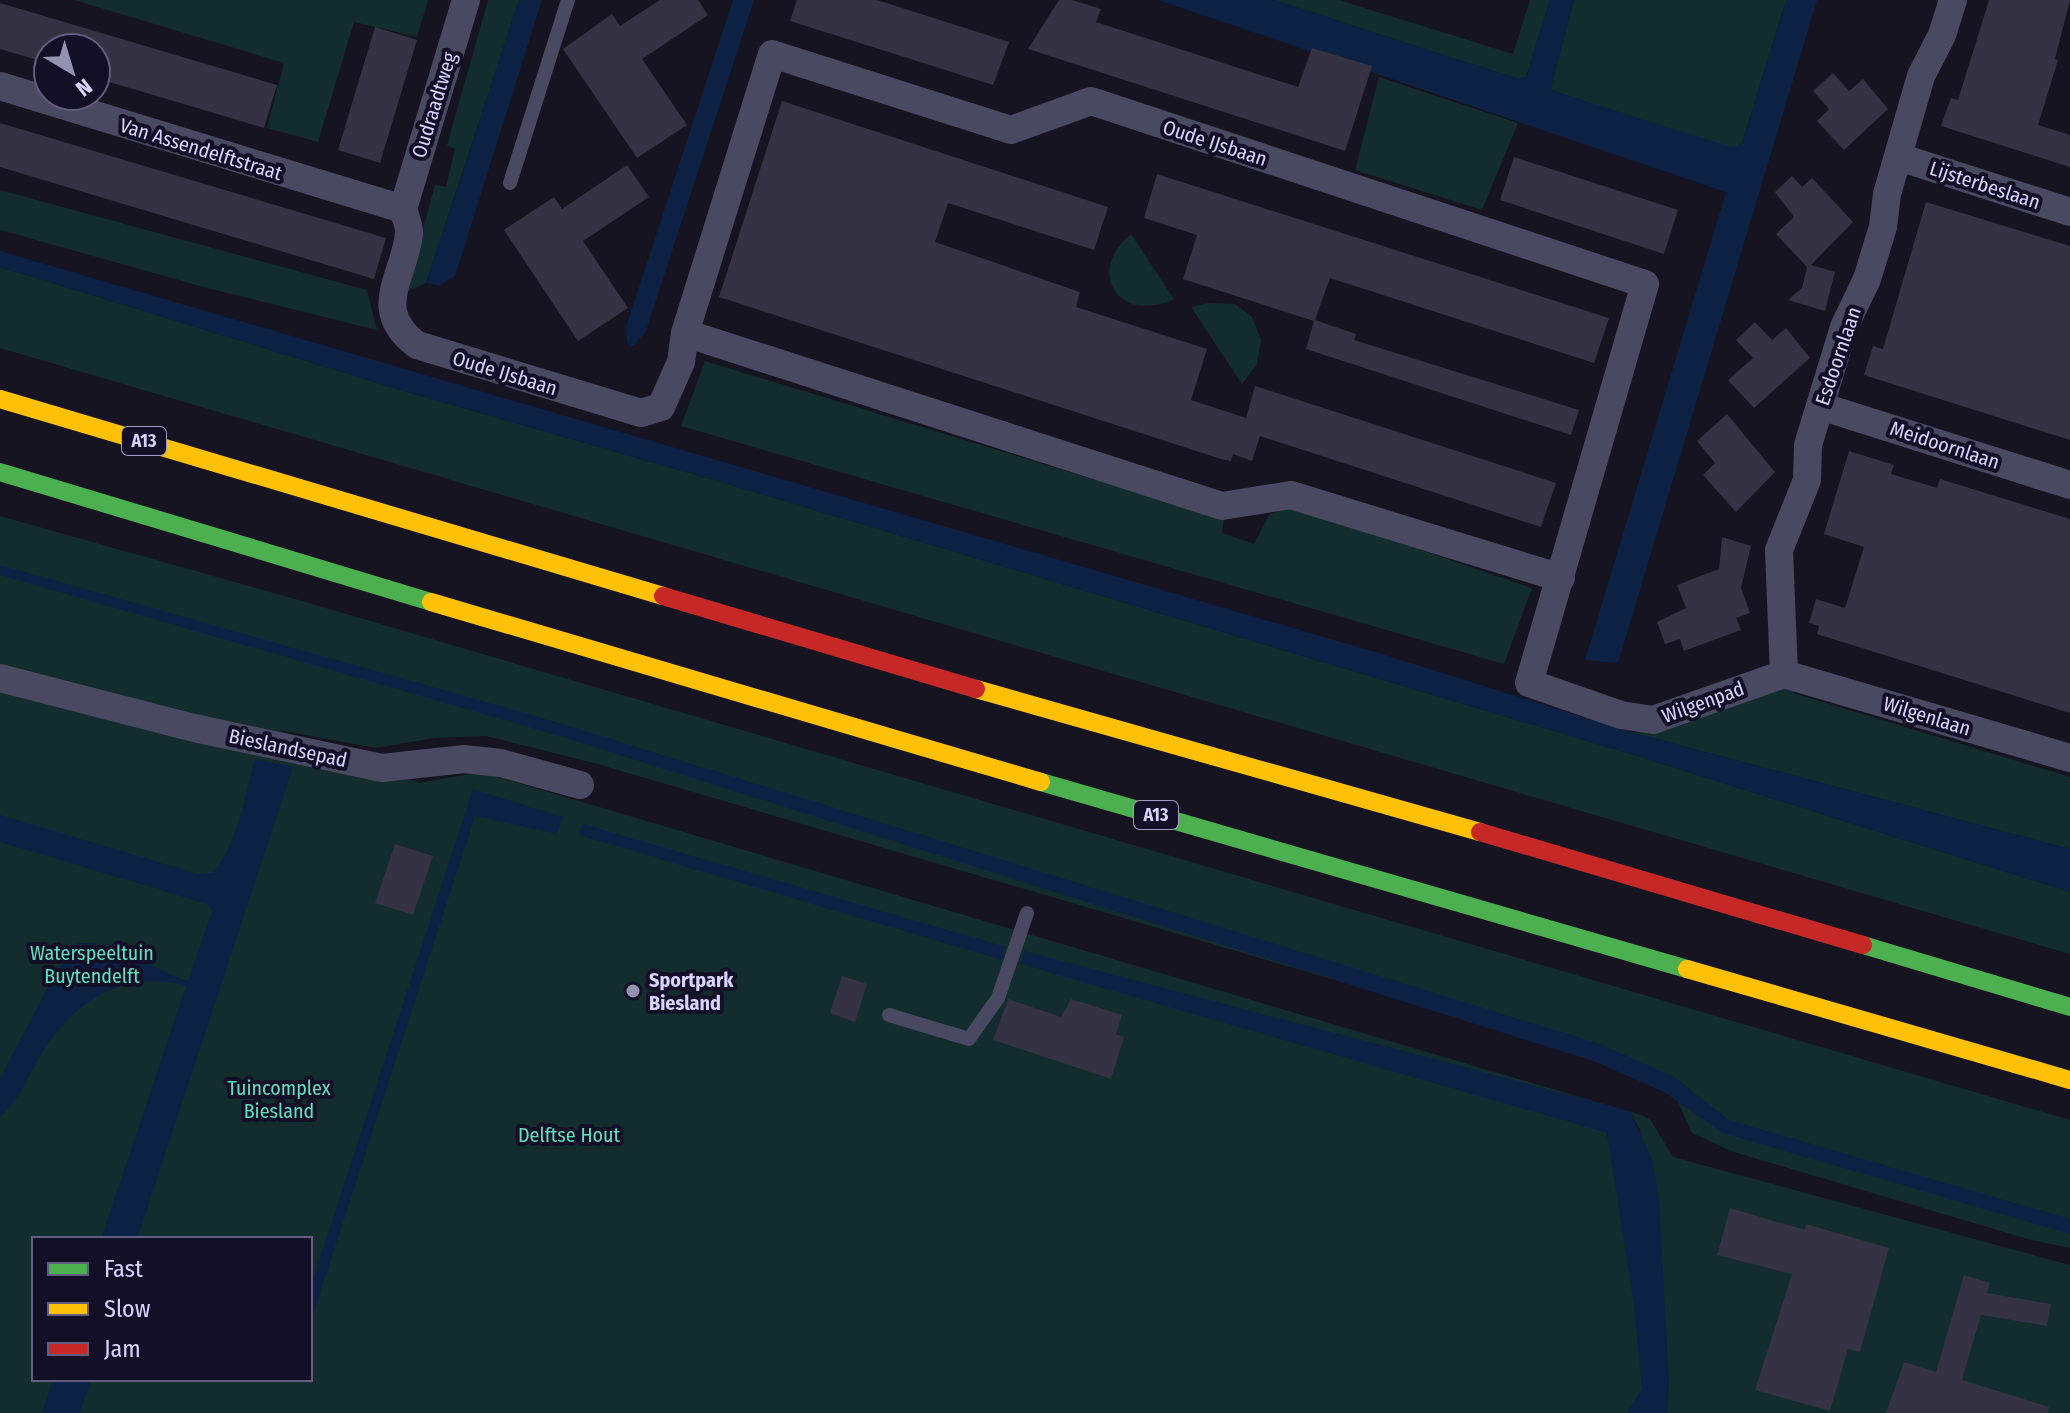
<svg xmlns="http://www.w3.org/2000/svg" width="2070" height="1413" font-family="'Fira Sans Condensed',sans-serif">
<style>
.green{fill:#132c2d;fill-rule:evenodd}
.water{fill:#0d2144}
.building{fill:#343243}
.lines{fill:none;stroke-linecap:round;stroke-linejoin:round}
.lane{stroke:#4a4962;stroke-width:14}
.street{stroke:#4a4962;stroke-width:28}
.fast{stroke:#4caf50;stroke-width:18}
.slow{stroke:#ffc107;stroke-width:18}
.jam{stroke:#c62828;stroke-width:18}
.poi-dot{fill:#9591b1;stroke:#130f26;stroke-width:3}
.labels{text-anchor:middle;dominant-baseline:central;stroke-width:8;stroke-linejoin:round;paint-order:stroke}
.shield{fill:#130f26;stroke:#9e99be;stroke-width:2}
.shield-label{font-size:18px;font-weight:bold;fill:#d9d4ff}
.street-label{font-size:20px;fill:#d9d4ff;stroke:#130f26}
.park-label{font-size:20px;fill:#5fe0c0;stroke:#130f26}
.poi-label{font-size:20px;font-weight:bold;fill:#d9d4ff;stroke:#130f26;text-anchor:start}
</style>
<rect width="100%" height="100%" fill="#161421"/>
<g class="green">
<polygon points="74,0 428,0 417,37 354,22 318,142 267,128 284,63"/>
<polygon points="488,0 519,0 426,283 406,292 435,185 446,187 455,149 447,145"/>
<polygon points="1274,0 1339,0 1513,54 1530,0 1550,0 1526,77 1518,79"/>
<polygon points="1574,0 1786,0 1742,143 1734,148 1708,142 1550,90"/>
<polygon points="1379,77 1518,123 1482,210 1355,170"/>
<polygon points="0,190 367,290 377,330 211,289 0,230"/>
<path d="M1131,234l43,65c-55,26 -89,-27 -43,-65z"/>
<polygon points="0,267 407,392 714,480 1634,755 2070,892 2070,954 0,348"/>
<polygon points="1208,303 1235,304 1252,317 1261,340 1257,364 1242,384 1191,307"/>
<polygon points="705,361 1224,519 1222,533 1254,544 1269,515 1292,506 1532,588 1504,664 681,426"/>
<path d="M0,516l302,85 1768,519v128l-39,-8 -297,-88 -42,-19 -21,-46 -104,-39 -966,-283 -115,-29 -52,2 -58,10 -97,-18 140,53 62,-11 1122,332 5,35 33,-7 -11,-21 20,8 23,38 397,108v148h-2070zM34,1239h276v140h-276z"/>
<polygon points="1794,684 1793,693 2070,777 2070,849 1634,733"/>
</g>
<g class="water">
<polygon points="519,0 542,0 455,276 440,286 426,283"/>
<polygon points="733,0 754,0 646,331 633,346 627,343 626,327"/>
<polygon points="1158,0 1274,0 1518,79 1526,77 1550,0 1574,0 1550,90 1734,148 1742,143 1786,0 1817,0 1618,663 1585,660 1726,192"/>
<polygon points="0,251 1382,654 1634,733 2070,849 2070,892 1634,755 714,480 407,392 0,267"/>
<polygon points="0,565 546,719 1600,1044 1674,1077 1729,1120 2070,1219 2070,1234 1723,1133 1664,1092 1596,1062 543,731 0,575"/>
<path d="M255,759l38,8 -156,472h-36l85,-253c-58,-16 -106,11 -138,58 -18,25 -25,53 -48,73v-39l54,-102 23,-33c43,-2 71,25 111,38l24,-70 -5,-7 -207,-62v-27l199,59 14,-1c25,-31 32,-76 42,-114z"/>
<polygon points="473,789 563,817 557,834 475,816 310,1324 310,1289"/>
<polygon points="583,824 1006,947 1002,960 579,835"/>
<polygon points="1024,951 1630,1111 1653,1161 1659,1201 1669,1382 1667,1413 1627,1413 1642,1389 1634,1306 1607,1133 1020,964"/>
<polygon points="53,1379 91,1379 80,1413 42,1413"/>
</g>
<g class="building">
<polygon points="660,0 698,0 708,15 642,59 687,125 637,158 563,49 612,14 620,26"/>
<polygon points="797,0 877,0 1009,42 993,85 790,21"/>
<polygon points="1059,0 1072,0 1101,9 1096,22 1298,87 1312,48 1372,66 1345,151 1028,49"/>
<polygon points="1989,0 2070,0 2055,59 2058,60 2038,125 2070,135 2070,167 1941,126 1951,98 1958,100"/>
<polygon points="0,3 277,85 264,128 96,78 96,48 48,48 48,63 0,49"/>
<polygon points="375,27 417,40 380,163 338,150"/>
<polygon points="1833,73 1849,91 1863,79 1888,109 1844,150 1817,121 1829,109 1813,91"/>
<polygon points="782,101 1108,207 1094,250 948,203 935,242 1080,292 1076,307 1207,349 1191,400 1246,418 1255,386 1556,483 1541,527 1260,436 1252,461 1233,454 1231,461 1221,459 719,297"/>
<polygon points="0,123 386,238 374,279 0,167"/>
<polygon points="1514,157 1678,210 1664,254 1500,200"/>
<polygon points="627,165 649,197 583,241 628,308 578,341 504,230 554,197 562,209"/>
<polygon points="1157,174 1609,318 1594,363 1330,278 1315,320 1356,334 1354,340 1579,410 1571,435 1306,349 1314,321 1183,279 1197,235 1144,218"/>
<polygon points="1792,176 1802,187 1812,178 1853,222 1811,265 1835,272 1825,311 1788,300 1802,288 1807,267 1776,234 1794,217 1775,192"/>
<polygon points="1926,202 2070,246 2070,440 1864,375 1873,346 1883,349"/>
<polygon points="1755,322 1772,340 1786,328 1810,358 1754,408 1728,380 1753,358 1736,340"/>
<polygon points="1727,414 1775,472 1736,512 1703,475 1715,463 1697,441"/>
<polygon points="1849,451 1894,465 1891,474 1937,488 1940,479 2070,519 2070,713 1817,634 1819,626 1809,623 1816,599 1845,608 1864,547 1824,534"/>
<polygon points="1722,537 1751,546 1741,588 1750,613 1736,618 1741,630 1711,641 1684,651 1680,639 1665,644 1657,622 1686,608 1677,585 1719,569"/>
<polygon points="395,844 433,856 413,915 375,903"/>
<polygon points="842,976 867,984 855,1022 830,1013"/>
<polygon points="1008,999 1061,1017 1071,999 1122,1015 1116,1034 1124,1037 1111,1079 993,1040"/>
<polygon points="1730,1208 1805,1230 1806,1224 1889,1248 1860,1352 1848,1349 1830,1411 1755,1390 1792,1274 1717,1255"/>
<polygon points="1964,1275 1990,1283 1987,1293 2051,1304 2047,1326 1981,1315 1962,1380 2049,1407 2048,1413 1886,1413 1904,1362 1936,1372"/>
</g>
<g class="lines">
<g class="lane">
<polyline points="510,183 568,0"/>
<polyline points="889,1015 969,1039 998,998 1027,913"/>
</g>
<g class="street">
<polyline points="0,86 403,209"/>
<polyline points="1899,157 2070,212"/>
<path d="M403,209c2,8 7,17 6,25 -5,44 -39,76 8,111l224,68 20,-6 20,-45 4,-29 87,-279 239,76 80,-29 554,183 -116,399 92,32 32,5 131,-46"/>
<polyline points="403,209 466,0"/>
<polyline points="685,333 1222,506 1291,495 1561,578"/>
<polyline points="1820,406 2070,485"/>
<polyline points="1784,674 1779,550 1807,480 1808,445 1844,327 1867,279 1883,227 1887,194 1921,76 1942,35 1953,0"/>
<polyline points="1784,674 2070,758"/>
<polyline points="0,678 194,728 382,768 464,759 501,763 580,785"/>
</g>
<g class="fast">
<polyline points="0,472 431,602"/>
<polyline points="1041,782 1687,969"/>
<polyline points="1863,945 2070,1007"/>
</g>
<g class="slow">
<polyline points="0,399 663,596"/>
<polyline points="431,602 1041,782"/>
<polyline points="976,689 1480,832"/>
<polyline points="1687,969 2070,1080"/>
</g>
<g class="jam">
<polyline points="663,596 976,689"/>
<polyline points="1480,832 1863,945"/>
</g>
</g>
<circle class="poi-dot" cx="633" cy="991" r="8"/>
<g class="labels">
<g class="shield">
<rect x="122" y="427" width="44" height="28" rx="6"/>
<rect x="1134" y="801" width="44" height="28" rx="6"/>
</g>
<g class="shield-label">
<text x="144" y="441">A13</text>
<text x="1156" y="815">A13</text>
</g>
<g class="street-label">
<text transform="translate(434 105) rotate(-73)">Oudraadtweg</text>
<text transform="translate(1215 143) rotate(18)">Oude IJsbaan</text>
<text transform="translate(201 149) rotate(17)">Van Assendelftstraat</text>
<text transform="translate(1985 185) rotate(18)">Lijsterbeslaan</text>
<text transform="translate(1838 356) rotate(-71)">Esdoornlaan</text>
<text transform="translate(505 373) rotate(17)">Oude IJsbaan</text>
<text transform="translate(1945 445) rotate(18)">Meidoornlaan</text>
<text transform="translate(1703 702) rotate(-20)">Wilgenpad</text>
<text transform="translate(1927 716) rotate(17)">Wilgenlaan</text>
<text transform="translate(288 748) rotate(12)">Bieslandsepad</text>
</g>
<g class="park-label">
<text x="92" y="953">Waterspeeltuin<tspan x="92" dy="23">Buytendelft</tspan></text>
<text x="279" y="1088">Tuincomplex<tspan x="279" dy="23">Biesland</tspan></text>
<text x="569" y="1135">Delftse Hout</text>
</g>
<g class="poi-label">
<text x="649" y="980">Sportpark<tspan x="649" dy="23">Biesland</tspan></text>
</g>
</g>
<rect x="32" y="1237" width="280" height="144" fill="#130f26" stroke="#625e7d" stroke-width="2"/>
<rect x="48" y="1263" width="40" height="12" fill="#4caf50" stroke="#625e7d" stroke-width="2"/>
<text x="104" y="1277" font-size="24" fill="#d9d4ff">Fast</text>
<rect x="48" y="1303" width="40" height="12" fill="#ffc107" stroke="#625e7d" stroke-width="2"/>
<text x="104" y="1317" font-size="24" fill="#d9d4ff">Slow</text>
<rect x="48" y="1343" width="40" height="12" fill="#c62828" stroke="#625e7d" stroke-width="2"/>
<text x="104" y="1357" font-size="24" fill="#d9d4ff">Jam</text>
<g transform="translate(72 72) rotate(142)"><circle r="38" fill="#130f26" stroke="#625e7d" stroke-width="2"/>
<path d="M0-6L14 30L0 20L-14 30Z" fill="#9591b1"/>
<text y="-12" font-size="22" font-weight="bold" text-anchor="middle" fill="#d9d4ff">N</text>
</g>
</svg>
